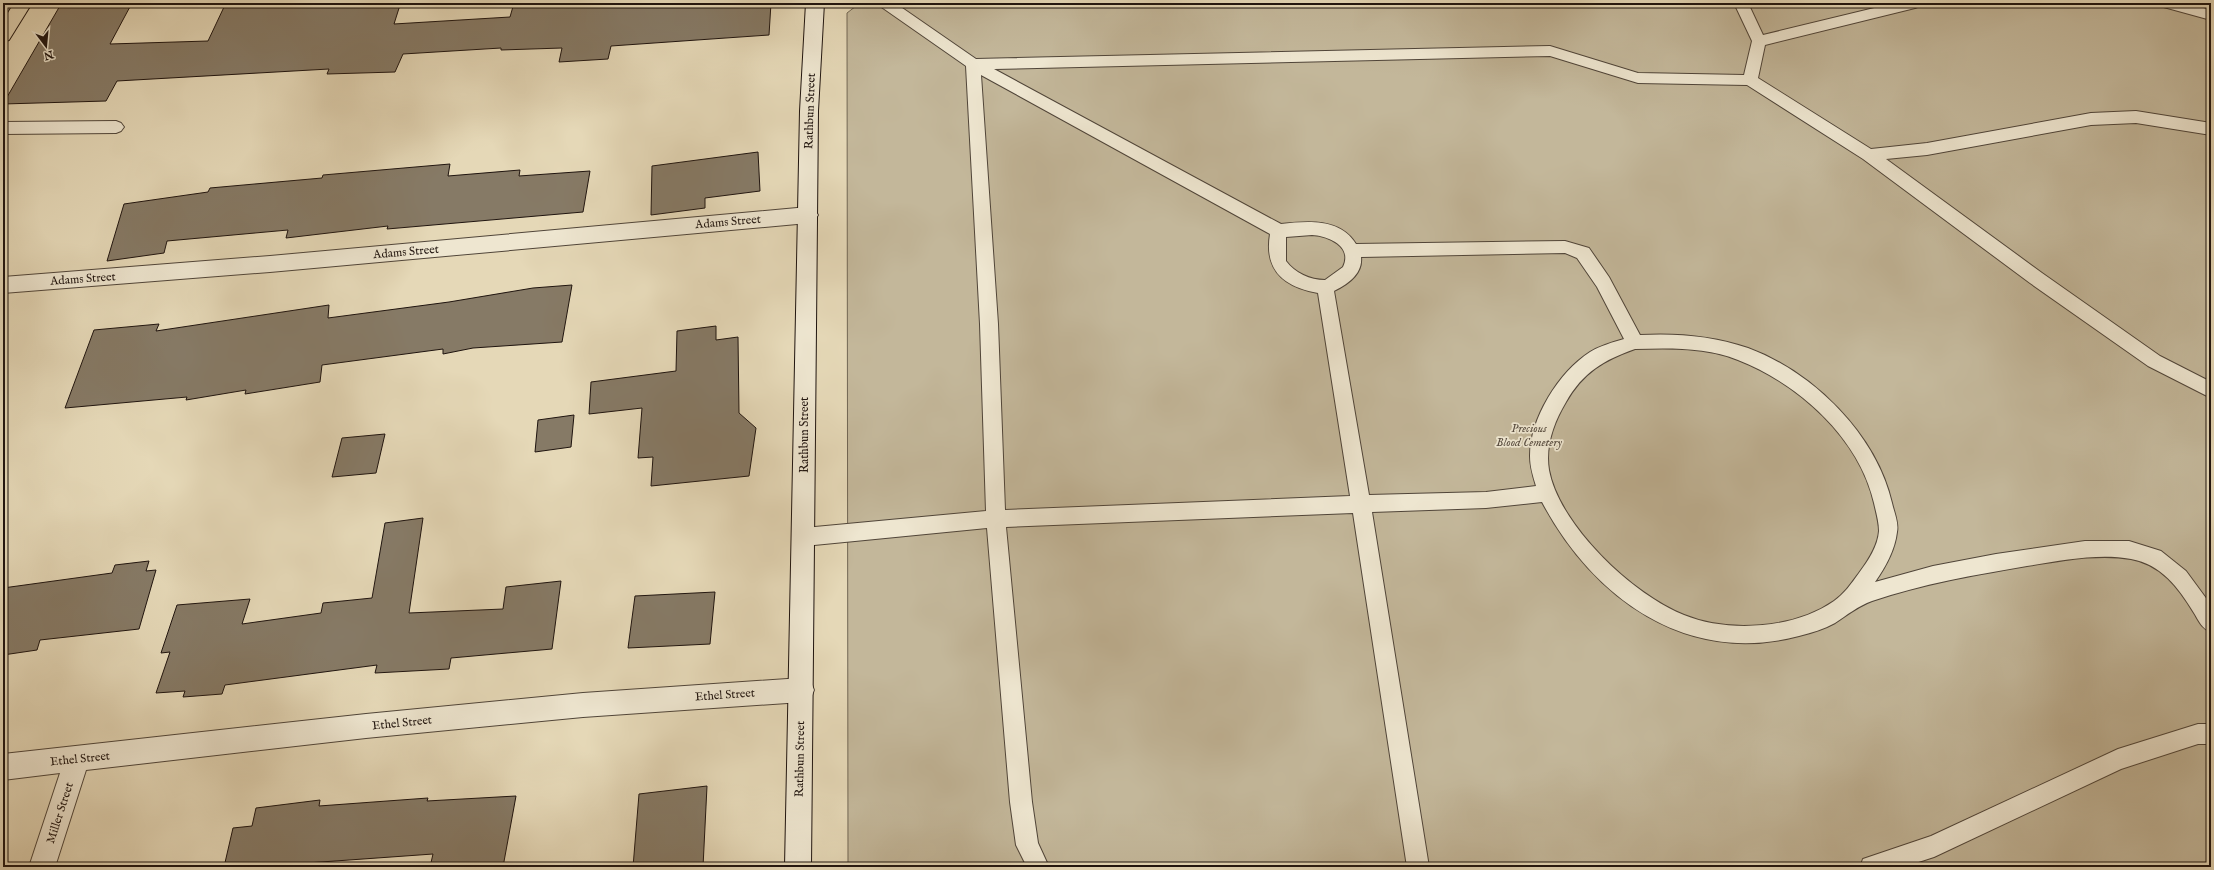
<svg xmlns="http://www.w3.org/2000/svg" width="2214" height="870" font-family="'IM FELL English',serif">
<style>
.green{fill:#c3b79a;stroke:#716654}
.building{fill:#867a66;stroke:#1f140f}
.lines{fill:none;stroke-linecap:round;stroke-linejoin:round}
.lane-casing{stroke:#504539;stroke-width:2}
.street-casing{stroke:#504539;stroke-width:2}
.secondary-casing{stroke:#1f140f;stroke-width:2}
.primary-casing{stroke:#1f140f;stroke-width:2}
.lane{fill:#eee6d0;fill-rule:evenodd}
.street{fill:#eee6d0;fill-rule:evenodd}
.secondary{fill:#eee6d0;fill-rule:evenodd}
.primary{fill:#e5d8b7;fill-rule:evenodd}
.labels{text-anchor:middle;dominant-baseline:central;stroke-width:3.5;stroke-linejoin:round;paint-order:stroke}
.street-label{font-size:12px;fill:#1f140f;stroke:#eee6d0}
.park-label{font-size:12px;font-style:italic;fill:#584d40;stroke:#eee6d0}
</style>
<rect width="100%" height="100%" fill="#e5d8b7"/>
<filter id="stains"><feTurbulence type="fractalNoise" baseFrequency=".005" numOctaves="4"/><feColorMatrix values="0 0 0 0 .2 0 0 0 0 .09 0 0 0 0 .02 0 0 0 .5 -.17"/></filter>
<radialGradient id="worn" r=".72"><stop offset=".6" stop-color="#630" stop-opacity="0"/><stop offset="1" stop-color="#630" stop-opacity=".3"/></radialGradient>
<polygon class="green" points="860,3 2211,3 2211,867 848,867 847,13"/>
<g class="building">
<polygon points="132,3 110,44 208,41 224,7 345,5 344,7 400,5 394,24 510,17 514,3 771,3 769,35 611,46 608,59 559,62 562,48 501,50 501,48 403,54 395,72 327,74 329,69 117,81 106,101 3,104 61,4"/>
<polygon points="758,152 760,191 705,198 705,208 651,215 652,166"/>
<polygon points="450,164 448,176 520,170 519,176 590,171 583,212 387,229 388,226 286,238 288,230 167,241 164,253 107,261 124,204 208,192 210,188 322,178 323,175"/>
<polygon points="572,285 562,342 473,348 443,354 443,349 322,365 320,382 245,394 246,390 186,400 187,397 65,408 94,330 159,324 156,331 329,305 328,318 449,302 533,288"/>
<polygon points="716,326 716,340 738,337 739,413 756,428 749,476 651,486 653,457 638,458 642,408 589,414 591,382 676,371 677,331"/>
<polygon points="574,415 571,447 535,452 538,420"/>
<polygon points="385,434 376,473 332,477 342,438"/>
<polygon points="423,518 409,613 503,609 506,587 561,581 552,649 451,658 449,669 375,673 377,665 225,685 222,694 183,697 185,691 156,693 170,652 161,653 177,605 250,599 242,624 321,613 323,603 372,598 385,523"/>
<polygon points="149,561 146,571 156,570 139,629 40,640 37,650 3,655 3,588 112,573 115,565"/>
<polygon points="715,592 710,644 628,648 635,596"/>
<polygon points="707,786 703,867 633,867 639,794"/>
<polygon points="516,796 503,867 430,867 433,854 307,863 307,867 224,867 233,828 252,826 256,808 320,800 319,806 428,798 427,801"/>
</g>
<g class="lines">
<defs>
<g id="lane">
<path d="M878,3h17l81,56 574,-13 88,27 106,2 8,-34 -18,-38h14l15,32 132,-32h27l-2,3 -5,2 -150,37 -7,33 113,71 56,-6 164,-30 45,-2 75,12v12l-75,-12 -45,2 -164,30 -41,4 156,114 118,83 51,26v16l-63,-32 -118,-83 -167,-124 -116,-74 -109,-2 -88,-27 -556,13 287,155c27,-3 59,-6 75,20l209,-3 24,7 20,29 31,58c37,-2 73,1 108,13 65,24 128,86 144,155 2,9 7,20 5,29 -2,18 -12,36 -22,50l58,-16 63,-12 89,-13h44l32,10 25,20 25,34v27c-9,-3 -12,-11 -17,-19 -15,-25 -33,-49 -63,-54 -34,-6 -70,2 -104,7 -53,9 -105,18 -155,35 -14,5 -25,14 -37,22 -11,6 -24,10 -36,13 -113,30 -206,-38 -257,-134l-56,6 -114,4 57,355h-22l-54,-354 -347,14 26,275 6,41 11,24h-22l-11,-22 -6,-43 -23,-274 -183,18 -7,-3 -2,-6 2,-6 7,-3 182,-17 -6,-187 -14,-258 -86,-60zM981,75l289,159c-6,36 13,53 48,59l32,203 -345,14 -7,-186zM1312,235c16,1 41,11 31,32l-18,13c-15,0 -30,-7 -39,-19v-24zM1565,253l12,5 20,29 27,52c-11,3 -24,7 -34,13 -31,20 -60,66 -60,104 0,11 3,20 6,30l-50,6 -117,3 -35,-204c13,-6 29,-17 27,-34zM1635,349c34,-1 72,-2 103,11 61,24 121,78 136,143 2,9 5,19 5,28 -1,15 -11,30 -20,42 -8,11 -14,20 -25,28 -40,28 -106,32 -150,14 -51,-20 -125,-90 -135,-145 -4,-24 5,-48 17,-68 17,-30 38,-42 69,-53z"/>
<polygon points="2158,3 2184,3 2211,10 2211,20 2160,6"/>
<polygon points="116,121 121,123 124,127 121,131 116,133 3,134 3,122"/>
<polygon points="2198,724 2211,724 2211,744 2198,744 2121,769 1934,857 1903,867 1860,867 1863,859 1931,836 2118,749"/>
</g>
<g id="street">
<polygon points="808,207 815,210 818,215 815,220 808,223 270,272 3,293 3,277 270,256"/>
<polygon points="802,678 811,682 814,690 811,698 802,702 583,717 366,738 86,770 55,867 29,867 60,773 3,780 3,754 366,714 583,693"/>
</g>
<polygon id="secondary" points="806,3 824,3 818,111 811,867 785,867 800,111"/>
<polygon id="primary" points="14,3 32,3 9,40 3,42 3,21"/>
</defs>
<use href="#lane" class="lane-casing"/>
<use href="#street" class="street-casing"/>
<use href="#secondary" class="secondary-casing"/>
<use href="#primary" class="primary-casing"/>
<use href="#lane" class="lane"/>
<use href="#street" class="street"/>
<use href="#secondary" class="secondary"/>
<use href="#primary" class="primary"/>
</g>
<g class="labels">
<g class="street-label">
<text transform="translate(810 111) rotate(-88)">Rathbun Street</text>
<text transform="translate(728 222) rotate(-5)">Adams Street</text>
<text transform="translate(406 252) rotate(-5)">Adams Street</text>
<text transform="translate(83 279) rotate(-4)">Adams Street</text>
<text transform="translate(804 435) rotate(-90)">Rathbun Street</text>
<text transform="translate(725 695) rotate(-4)">Ethel Street</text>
<text transform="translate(402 723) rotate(-6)">Ethel Street</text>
<text transform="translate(80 759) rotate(-6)">Ethel Street</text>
<text transform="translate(800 759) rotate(-89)">Rathbun Street</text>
<text transform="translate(60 813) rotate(-72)">Miller Street</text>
</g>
<g class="park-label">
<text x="1529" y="428">Precious<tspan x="1529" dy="14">Blood Cemetery</tspan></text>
</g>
</g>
<rect width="2214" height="870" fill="none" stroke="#e5d8b7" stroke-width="16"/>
<rect x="4" y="4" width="2206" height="862" fill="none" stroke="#1f140f" stroke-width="2"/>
<rect x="8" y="8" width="2198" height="854" fill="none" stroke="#1f140f"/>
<g transform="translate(46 46) rotate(164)" stroke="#eee6d0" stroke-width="3" paint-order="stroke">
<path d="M0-3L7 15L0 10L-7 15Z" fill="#1f140f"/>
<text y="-6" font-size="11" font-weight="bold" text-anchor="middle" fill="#1f140f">N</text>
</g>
<rect width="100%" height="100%" filter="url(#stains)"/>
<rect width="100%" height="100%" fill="url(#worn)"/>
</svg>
